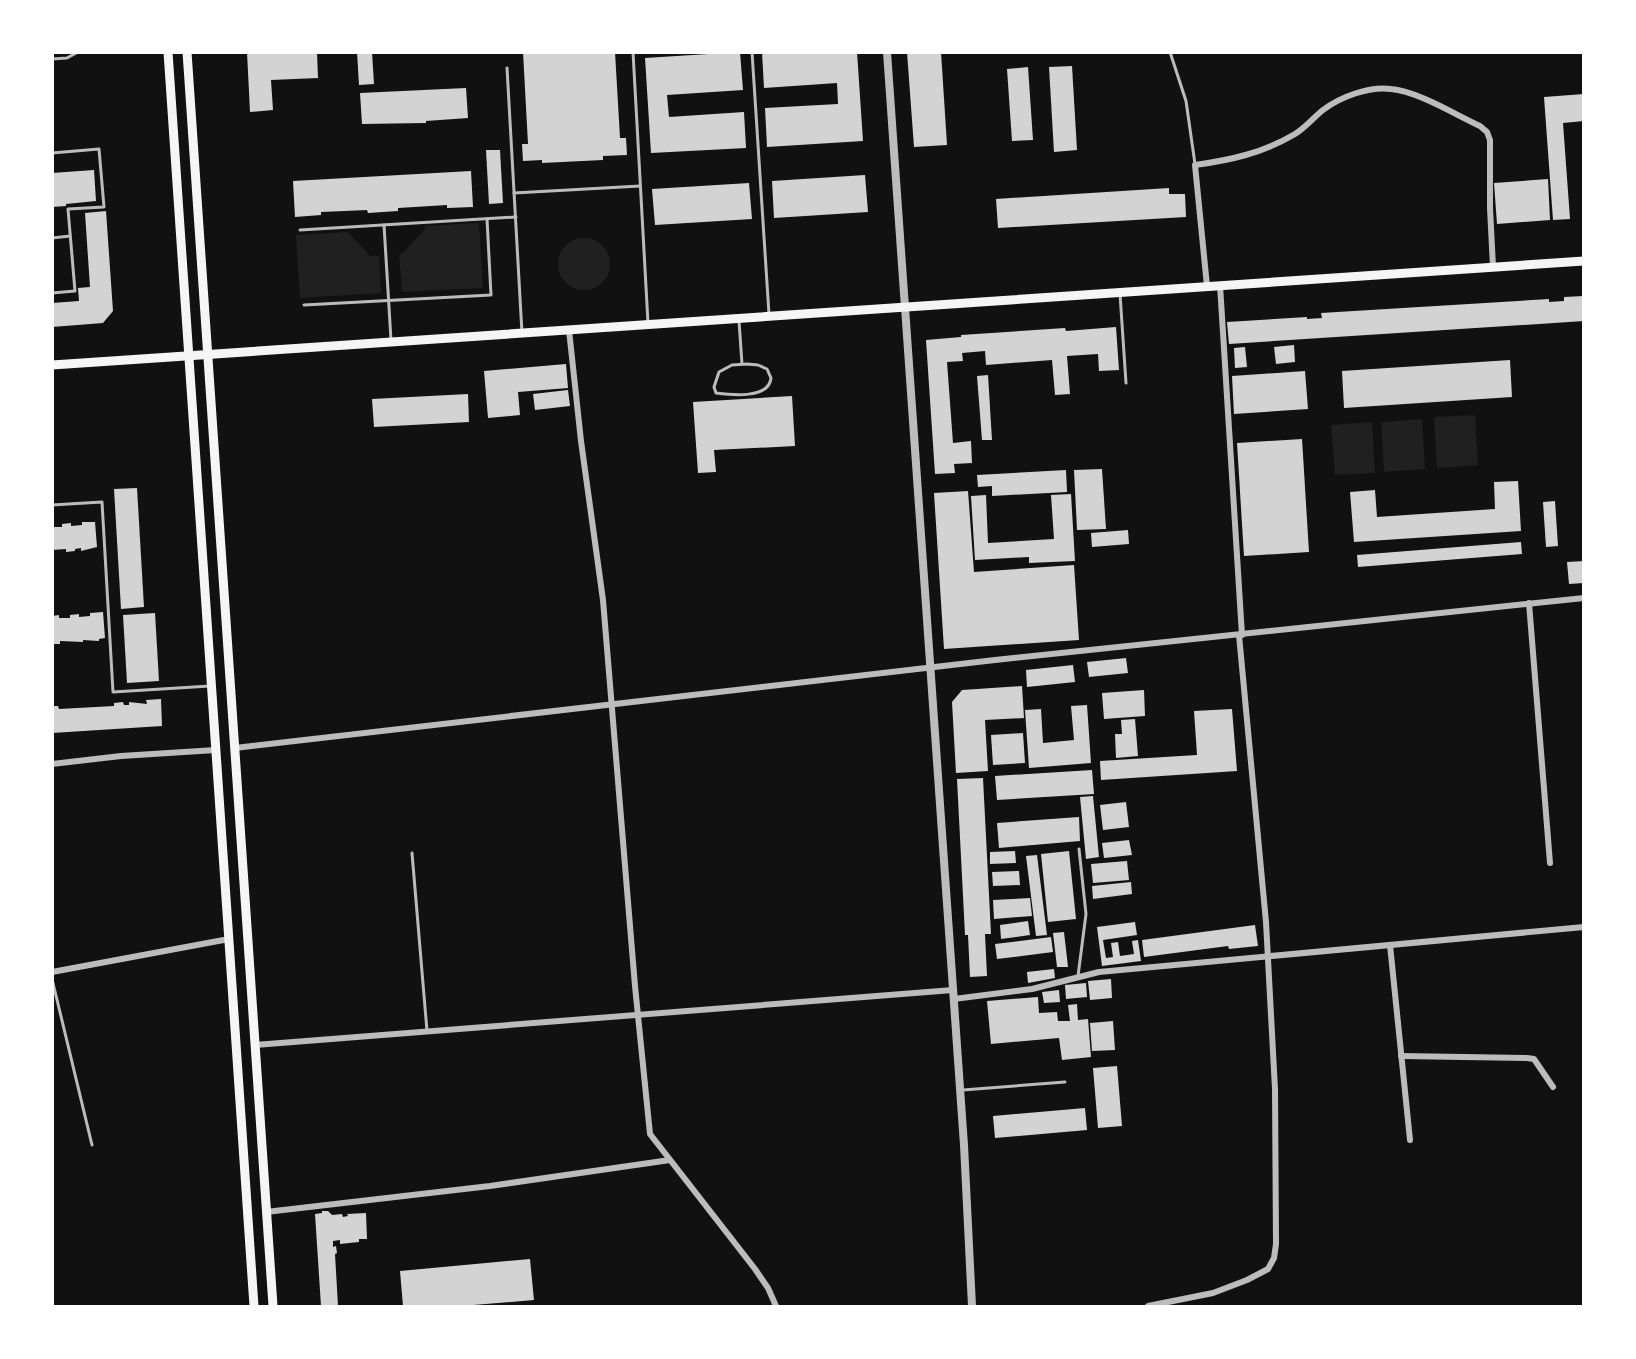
<svg xmlns="http://www.w3.org/2000/svg" width="1636" height="1359" font-family="'PT Sans',sans-serif">
<style>
.green{fill:#202020}
.building{fill:#d3d3d3}
.lines{fill:none;stroke-linecap:round;stroke-linejoin:round}
.service{stroke:#bcbcbc;stroke-width:3}
.minor{stroke:#bcbcbc;stroke-width:6}
.tertiary{stroke:#bcbcbc;stroke-width:8}
.secondary{stroke:#f5f5f5;stroke-width:9}
</style>
<rect width="100%" height="100%" fill="#111"/>
<g class="green">
<polygon points="479,223 483,288 402,292 399,254 403,253 425,229 425,226"/>
<polygon points="348,232 370,256 379,256 381,293 300,298 296,235"/>
<circle cx="584" cy="264" r="26"/>
<polygon points="1475,415 1478,465 1437,468 1434,417"/>
<polygon points="1422,419 1425,469 1384,472 1381,422"/>
<polygon points="1372,422 1375,473 1335,475 1331,425"/>
</g>
<g class="building">
<polygon points="247,52 317,52 318,78 271,80 273,110 250,112"/>
<polygon points="357,52 372,52 374,84 359,85"/>
<polygon points="523,52 615,52 620,138 626,138 627,155 603,156 603,160 542,163 542,160 523,161 522,144 528,144"/>
<polygon points="740,52 743,90 667,95 669,117 744,112 746,148 651,153 645,58"/>
<polygon points="762,52 857,52 863,141 767,147 765,108 838,104 837,83 764,88"/>
<polygon points="907,52 941,52 947,145 914,147"/>
<polygon points="1072,66 1077,150 1054,152 1049,67"/>
<polygon points="1028,67 1033,140 1012,141 1007,69"/>
<polygon points="466,88 468,118 426,121 426,123 362,124 360,93"/>
<polygon points="1584,94 1584,121 1563,123 1570,219 1553,220 1544,97"/>
<polygon points="486,150 500,150 503,203 489,204"/>
<polygon points="94,170 96,201 66,204 66,206 52,207 52,173"/>
<polygon points="471,171 473,207 447,208 447,205 398,208 398,211 368,213 367,210 321,212 321,215 295,217 293,181"/>
<polygon points="865,175 868,212 774,218 772,181"/>
<polygon points="1548,179 1550,220 1497,224 1494,183"/>
<polygon points="749,183 752,219 655,225 652,189"/>
<polygon points="1169,188 1169,194 1185,194 1186,217 998,228 996,199"/>
<polygon points="106,211 113,311 103,323 52,327 52,303 79,301 78,288 90,287 85,213"/>
<polygon points="1584,296 1584,321 1229,344 1227,322 1307,317 1307,319 1322,318 1321,313 1549,299 1549,302 1564,301 1564,297"/>
<polygon points="1116,327 1119,370 1099,371 1098,354 1067,356 1070,394 1055,395 1052,360 986,365 985,351 962,353 963,361 947,362 953,443 971,441 972,463 954,464 955,473 935,474 926,340 961,337 961,335 1065,328 1066,331"/>
<polygon points="1294,345 1295,362 1276,364 1274,347"/>
<polygon points="1245,347 1247,367 1235,368 1234,348"/>
<polygon points="1510,360 1512,397 1344,408 1342,371"/>
<polygon points="566,364 568,388 518,392 520,415 488,418 484,371"/>
<polygon points="1305,371 1308,409 1234,414 1232,376"/>
<polygon points="988,375 992,440 982,440 977,376"/>
<polygon points="568,390 570,406 535,410 533,394"/>
<polygon points="468,394 469,422 374,427 372,399"/>
<polygon points="792,396 795,446 714,450 716,472 698,473 693,402"/>
<polygon points="1302,439 1309,552 1244,556 1237,443"/>
<polygon points="1102,469 1106,529 1077,530 1074,470"/>
<polygon points="1066,470 1067,492 992,496 992,486 978,487 977,475"/>
<polygon points="1518,481 1521,531 1354,542 1350,492 1375,490 1377,517 1495,509 1494,482"/>
<polygon points="137,488 144,607 121,609 114,489"/>
<polygon points="968,491 974,572 1074,565 1079,640 944,649 934,493"/>
<polygon points="1071,494 1075,561 1029,563 1029,557 975,560 971,496 986,495 988,543 1054,539 1051,495"/>
<polygon points="1555,501 1558,546 1546,547 1543,502"/>
<polygon points="82,522 95,522 97,547 81,551 81,548 75,549 75,551 66,552 66,549 52,550 52,527 62,527 62,524 71,523 71,526 82,525"/>
<polygon points="1128,530 1129,544 1092,547 1091,533"/>
<polygon points="1521,542 1522,554 1358,567 1357,555"/>
<polygon points="1584,561 1584,583 1569,584 1567,562"/>
<polygon points="103,612 105,638 99,639 99,641 83,640 83,642 60,641 60,644 52,644 52,616 59,615 59,618 70,618 70,615 79,614 79,617 90,616 90,613"/>
<polygon points="155,613 159,681 127,683 123,615"/>
<polygon points="1126,658 1128,673 1089,677 1087,662"/>
<polygon points="1073,665 1075,682 1027,687 1026,670"/>
<polygon points="1022,686 1024,718 985,720 988,771 956,773 952,702 962,690"/>
<polygon points="1144,690 1145,716 1104,719 1102,693"/>
<polygon points="161,699 162,726 52,733 52,706 58,706 59,709 114,706 114,703 123,702 124,705 129,705 129,702 147,704 146,700"/>
<polygon points="1087,705 1091,763 1029,768 1025,710 1041,709 1043,743 1074,740 1071,706"/>
<polygon points="1232,709 1237,771 1101,780 1100,761 1197,755 1194,711"/>
<polygon points="1135,719 1138,756 1116,758 1115,734 1122,734 1121,720"/>
<polygon points="1023,733 1025,763 993,765 991,735"/>
<polygon points="1092,770 1094,794 997,800 995,776"/>
<polygon points="983,778 991,934 985,934 987,976 970,977 968,935 965,935 957,779"/>
<polygon points="1093,796 1099,857 1086,859 1080,797"/>
<polygon points="1126,802 1129,827 1103,830 1100,805"/>
<polygon points="1079,817 1080,841 999,848 997,823"/>
<polygon points="1129,840 1132,855 1104,858 1102,843"/>
<polygon points="1015,851 1016,863 990,864 990,852"/>
<polygon points="1069,851 1076,919 1048,922 1041,854"/>
<polygon points="1037,855 1047,935 1036,936 1026,856"/>
<polygon points="1127,861 1129,880 1093,883 1091,864"/>
<polygon points="1019,871 1020,885 993,886 992,872"/>
<polygon points="1131,882 1132,894 1093,899 1092,886"/>
<polygon points="1030,898 1032,916 994,919 993,900"/>
<polygon points="1028,921 1030,935 1001,939 1000,925"/>
<polygon points="1135,922 1137,935 1103,940 1106,958 1113,957 1111,943 1118,942 1120,956 1134,954 1132,941 1138,940 1141,961 1102,966 1097,927"/>
<polygon points="1255,925 1258,946 1229,949 1228,946 1144,957 1142,940"/>
<polygon points="1064,932 1068,967 1057,967 1053,933"/>
<polygon points="1051,937 1053,952 997,959 995,944"/>
<polygon points="1054,969 1055,978 1028,983 1027,972"/>
<polygon points="1111,979 1112,998 1090,1000 1088,981"/>
<polygon points="1086,983 1087,997 1066,999 1065,985"/>
<polygon points="1059,990 1060,1002 1044,1003 1042,992"/>
<polygon points="1038,997 1039,1013 1057,1012 1058,1021 1070,1021 1068,1005 1077,1004 1078,1020 1088,1019 1091,1057 1062,1060 1059,1038 991,1044 987,1001"/>
<polygon points="1113,1021 1115,1050 1092,1051 1090,1023"/>
<polygon points="1117,1066 1122,1126 1098,1128 1093,1068"/>
<polygon points="1085,1108 1087,1130 995,1138 993,1116"/>
<polygon points="322,1211 328,1211 332,1215 342,1214 343,1217 348,1216 347,1214 366,1213 367,1239 359,1239 359,1242 340,1244 340,1240 333,1241 333,1247 336,1246 337,1253 335,1254 338,1306 321,1306 315,1214 322,1213"/>
<polygon points="530,1259 534,1300 461,1306 403,1306 400,1271"/>
</g>
<g class="lines">
<g class="service">
<polyline points="633,52 648,323"/>
<polyline points="752,52 769,314"/>
<polyline points="1170,52 1186,101 1195,164"/>
<polyline points="52,59 67,58 78,52"/>
<polyline points="507,68 522,333"/>
<polyline points="52,153 99,149 104,207 68,209 75,291 52,293"/>
<polyline points="514,193 640,186"/>
<polyline points="384,225 391,340"/>
<polyline points="300,230 516,217"/>
<polyline points="52,238 70,236"/>
<polyline points="1120,294 1126,383"/>
<polyline points="304,305 491,295 487,219"/>
<polyline points="739,321 742,364"/>
<path d="M747,364l11,1 9,4 4,9c-2,21 -39,17 -55,15l-2,-6 5,-15 13,-7z"/>
<polyline points="52,505 102,502 113,692 210,686"/>
<polyline points="412,853 427,1031"/>
<polyline points="1078,976 1086,914 1079,849"/>
<polyline points="52,979 92,1145"/>
<polyline points="963,1090 1065,1082"/>
</g>
<g class="minor">
<polyline points="1220,285 1242,635"/>
<path d="M1207,286l-12,-121c36,-5 68,-12 100,-31 10,-6 18,-16 28,-24 17,-13 46,-24 68,-21 26,2 65,26 89,37l7,6 3,8v68l3,59"/>
<polyline points="569,330 581,441 603,600 635,986 650,1134 755,1269 768,1288 776,1306"/>
<polyline points="1529,603 1550,863"/>
<polyline points="235,748 995,660 1584,598"/>
<polyline points="52,764 121,756 216,750"/>
<polyline points="1390,945 1410,1140"/>
<polyline points="52,972 229,939"/>
<polyline points="954,999 1032,989 1099,972 1584,927"/>
<polyline points="255,1045 953,990"/>
<polyline points="1401,1056 1527,1058 1534,1059 1553,1087"/>
<polyline points="266,1212 490,1186 670,1160"/>
<polyline points="1148,1306 1213,1293 1247,1280 1268,1269 1274,1258 1276,1244 1275,1089 1266,922 1239,635"/>
</g>
<polyline class="tertiary" points="887,52 964,1145 972,1306"/>
<g class="secondary">
<polyline points="168,52 254,1306"/>
<polyline points="187,52 273,1306"/>
<polyline points="52,365 1584,261"/>
</g>
</g>
<rect width="1636" height="1359" fill="none" stroke="#ffffff" stroke-width="108"/>
</svg>
